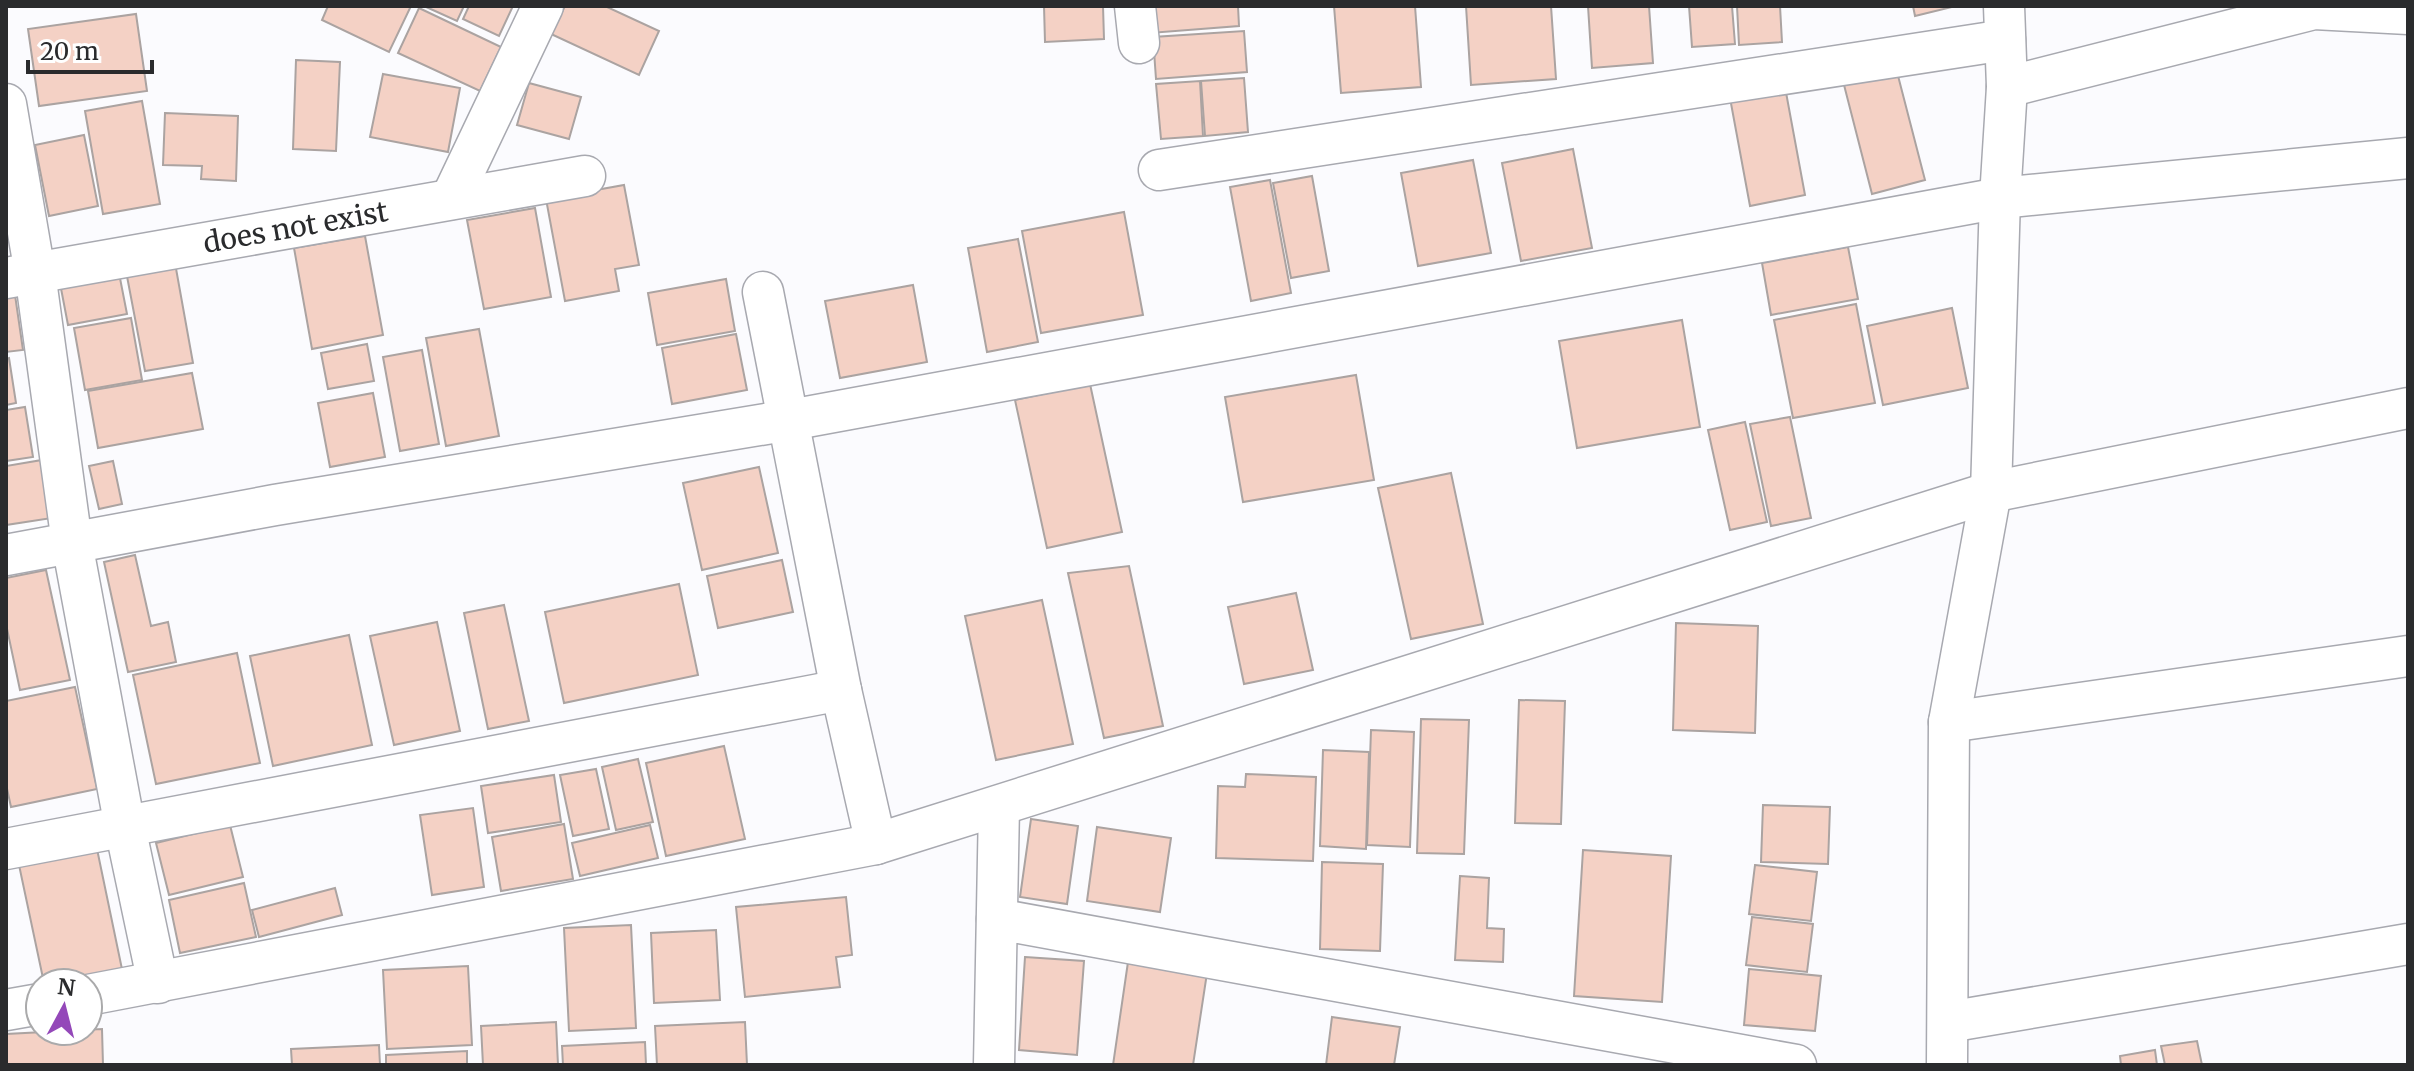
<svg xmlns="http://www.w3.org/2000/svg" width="2414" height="1071" font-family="Merriweather,serif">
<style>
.building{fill:#f4d1c5;stroke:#aba3a1;stroke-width:2}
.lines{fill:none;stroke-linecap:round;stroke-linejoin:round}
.minor-casing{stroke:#a8a9b0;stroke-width:43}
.minor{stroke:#fff;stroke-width:40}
.labels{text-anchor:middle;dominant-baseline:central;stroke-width:8;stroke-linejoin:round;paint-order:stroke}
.street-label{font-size:28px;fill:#2a2b2d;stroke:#fff}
</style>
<rect width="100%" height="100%" fill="#fbfbfe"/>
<g class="building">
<polygon points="328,6 411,6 389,52 322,20"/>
<polygon points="424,6 464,6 457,21"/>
<polygon points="469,6 513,6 499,36 463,19"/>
<polygon points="565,6 605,6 659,31 639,75 551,34"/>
<polygon points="1044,6 1103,6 1104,39 1045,42"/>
<polygon points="1148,6 1238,6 1239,26 1150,33"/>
<polygon points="1334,6 1415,6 1421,87 1341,93"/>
<polygon points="1466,6 1551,6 1556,79 1471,85"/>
<polygon points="1588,6 1649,6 1653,63 1592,68"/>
<polygon points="1689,6 1732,6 1735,44 1692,47"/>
<polygon points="1737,6 1780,6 1782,42 1739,45"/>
<polygon points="1913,6 1951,6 1952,7 1915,16"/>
<polygon points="419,8 501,47 480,91 398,53"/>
<polygon points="136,14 147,91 39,106 28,29"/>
<polygon points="1244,31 1247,72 1156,79 1153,37"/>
<polygon points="296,60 340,62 336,151 293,149"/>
<polygon points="1896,68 1925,180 1872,194 1843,81"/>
<polygon points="383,74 460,88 448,152 370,137"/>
<polygon points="1244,78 1248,132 1205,136 1201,81"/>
<polygon points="1200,81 1203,136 1161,139 1156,84"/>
<polygon points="529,83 581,97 569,139 517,125"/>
<polygon points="1785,87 1805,195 1750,206 1730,98"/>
<polygon points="142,101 160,204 103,214 85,111"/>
<polygon points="165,113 238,116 236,181 201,179 202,166 163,165"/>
<polygon points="84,135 98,206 49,216 35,145"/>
<polygon points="1573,149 1592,248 1521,261 1502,163"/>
<polygon points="1473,160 1491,253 1418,266 1401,173"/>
<polygon points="1312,176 1329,271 1291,278 1273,183"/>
<polygon points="1270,180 1291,293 1251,301 1230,187"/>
<polygon points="624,185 639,265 615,269 619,291 565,301 546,199"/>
<polygon points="535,208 551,297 484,309 467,220"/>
<polygon points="1124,212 1143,315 1041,333 1022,231"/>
<polygon points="365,236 383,335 312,349 294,248"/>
<polygon points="1018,239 1038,342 987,352 968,248"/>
<polygon points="1848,247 1858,299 1771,315 1762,263"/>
<polygon points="175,263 193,363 145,371 126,271"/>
<polygon points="118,268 127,314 68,325 59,278"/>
<polygon points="726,279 735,331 657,345 648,293"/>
<polygon points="913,285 927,362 840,378 825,301"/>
<polygon points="14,288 23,350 6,352 6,289"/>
<polygon points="1856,304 1875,403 1793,418 1774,320"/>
<polygon points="1952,308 1968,388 1883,405 1867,326"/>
<polygon points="131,318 142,380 85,390 74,328"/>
<polygon points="1682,320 1700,427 1577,448 1559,341"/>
<polygon points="479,329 499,436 446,446 426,338"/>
<polygon points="736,334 747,390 672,404 662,348"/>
<polygon points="367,344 374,381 328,389 321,353"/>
<polygon points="422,350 439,444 400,451 383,357"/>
<polygon points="9,358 16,403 6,405 6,359"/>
<polygon points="192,373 203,429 98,448 88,391"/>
<polygon points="1356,375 1374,480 1243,502 1225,397"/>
<polygon points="1090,384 1122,532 1047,548 1015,400"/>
<polygon points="373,393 385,457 330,467 318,403"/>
<polygon points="25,407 33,457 6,461 6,410"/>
<polygon points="1790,417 1811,518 1771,526 1750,424"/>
<polygon points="1745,422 1767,522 1730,530 1708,430"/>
<polygon points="42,460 52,518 6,525 6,466"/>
<polygon points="113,461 122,504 99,509 89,466"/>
<polygon points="759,467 778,553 702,570 683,483"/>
<polygon points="1451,473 1483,624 1411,639 1378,488"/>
<polygon points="135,555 151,626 168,622 176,662 128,672 104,562"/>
<polygon points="782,560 793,612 718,628 707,576"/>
<polygon points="1129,566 1163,726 1104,738 1068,573"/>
<polygon points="46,570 70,680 20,690 6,624 6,578"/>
<polygon points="679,584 698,675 564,703 545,612"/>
<polygon points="1296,593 1313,670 1244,684 1228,607"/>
<polygon points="1042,600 1073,744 996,760 965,616"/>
<polygon points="504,605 529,721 488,729 464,613"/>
<polygon points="437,622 460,731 394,745 370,636"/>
<polygon points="1676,623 1758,626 1755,733 1673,730"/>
<polygon points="349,635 372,745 273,766 250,656"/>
<polygon points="237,653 260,763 156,784 133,675"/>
<polygon points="75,687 97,789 11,807 6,784 6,701"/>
<polygon points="1519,700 1565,701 1561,824 1515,823"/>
<polygon points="1421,719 1469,720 1464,854 1417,853"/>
<polygon points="1371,730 1414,732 1410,847 1367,845"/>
<polygon points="724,746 745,839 666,856 646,763"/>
<polygon points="1323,750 1369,752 1366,849 1320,846"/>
<polygon points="638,759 653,822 616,830 602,767"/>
<polygon points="596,769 609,829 573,836 560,775"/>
<polygon points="1246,774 1316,777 1313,861 1216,858 1218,786 1245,787"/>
<polygon points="554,775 561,822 488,833 481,786"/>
<polygon points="1763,805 1830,807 1828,864 1761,862"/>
<polygon points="473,808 484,887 432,895 420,815"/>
<polygon points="1031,819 1078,826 1067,904 1020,897"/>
<polygon points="564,824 573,879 501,891 492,837"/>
<polygon points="230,825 243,877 169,895 156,843"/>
<polygon points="650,825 658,858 580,876 572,843"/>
<polygon points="1097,827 1171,838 1160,912 1087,901"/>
<polygon points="97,849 123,974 80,983 44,983 19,865"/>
<polygon points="1583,850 1671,856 1662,1002 1574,996"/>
<polygon points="1322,862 1383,864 1380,951 1320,949"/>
<polygon points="1755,865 1817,872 1811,921 1749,914"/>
<polygon points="1460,876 1489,878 1487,928 1504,929 1503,962 1455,960"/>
<polygon points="244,883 256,937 180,953 169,900"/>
<polygon points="335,888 342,915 259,937 252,910"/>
<polygon points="846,897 852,955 836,957 840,987 745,997 736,907"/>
<polygon points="1752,917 1813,924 1807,972 1746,965"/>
<polygon points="631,925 636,1028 569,1031 564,928"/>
<polygon points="716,930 720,1000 654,1003 651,933"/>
<polygon points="1025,957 1084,961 1077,1055 1019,1050"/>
<polygon points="1128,962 1207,973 1193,1065 1113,1065"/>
<polygon points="468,966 472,1045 387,1049 383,970"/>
<polygon points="1749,969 1821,976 1815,1031 1744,1025"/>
<polygon points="1332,1017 1400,1027 1394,1065 1326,1065"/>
<polygon points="556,1022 558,1065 483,1065 481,1026"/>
<polygon points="745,1022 747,1065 657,1065 655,1026"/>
<polygon points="102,1029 103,1065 6,1065 6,1034"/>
<polygon points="2197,1041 2202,1065 2165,1065 2161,1046"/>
<polygon points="645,1042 646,1065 563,1065 562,1046"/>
<polygon points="379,1045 380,1065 292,1065 291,1049"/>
<polygon points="2155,1050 2157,1065 2121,1065 2120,1056"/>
<polygon points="467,1051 467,1065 386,1065 386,1055"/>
</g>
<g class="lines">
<defs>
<g id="minor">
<polyline points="1135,6 1139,43"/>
<polyline points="2007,87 2314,9 2408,14"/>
<polyline points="6,104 35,273 72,543 125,827 158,983"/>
<polyline points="1159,170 2005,40"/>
<polyline points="451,199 543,6"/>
<path id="s1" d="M6,278l579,-102"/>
<polyline points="763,292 841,690 876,844"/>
<polyline points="6,555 275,505 790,420 2000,198 2408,158"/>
<polyline points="1949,722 2408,656"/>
<polyline points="6,849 841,690"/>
<polyline points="997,919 1796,1065"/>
<polyline points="88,995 876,844 1991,492 2408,408"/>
<polyline points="6,1010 40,1004"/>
<polyline points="1948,1022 2408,944"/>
<polyline points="994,1065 999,806"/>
<polyline points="1947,1065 1949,722 1991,492 2000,198 2007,87 2004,6"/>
</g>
</defs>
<use href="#minor" class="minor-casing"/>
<use href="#minor" class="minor"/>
</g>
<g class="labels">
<g class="street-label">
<text stroke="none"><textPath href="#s1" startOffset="294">does not exist</textPath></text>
</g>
</g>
<rect width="2414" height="1071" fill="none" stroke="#2a2b2d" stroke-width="16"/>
<g transform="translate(64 1007) rotate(7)"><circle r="38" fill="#ffffff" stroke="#aaaaab" stroke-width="2"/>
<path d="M0-6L14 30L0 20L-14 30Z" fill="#9448b9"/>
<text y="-12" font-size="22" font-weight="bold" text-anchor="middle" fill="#2a2b2d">N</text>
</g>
<path d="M28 60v12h124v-12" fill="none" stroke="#2a2b2d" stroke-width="4"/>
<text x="40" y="60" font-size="24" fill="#2a2b2d" stroke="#ffffff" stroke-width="6" paint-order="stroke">20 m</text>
</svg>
